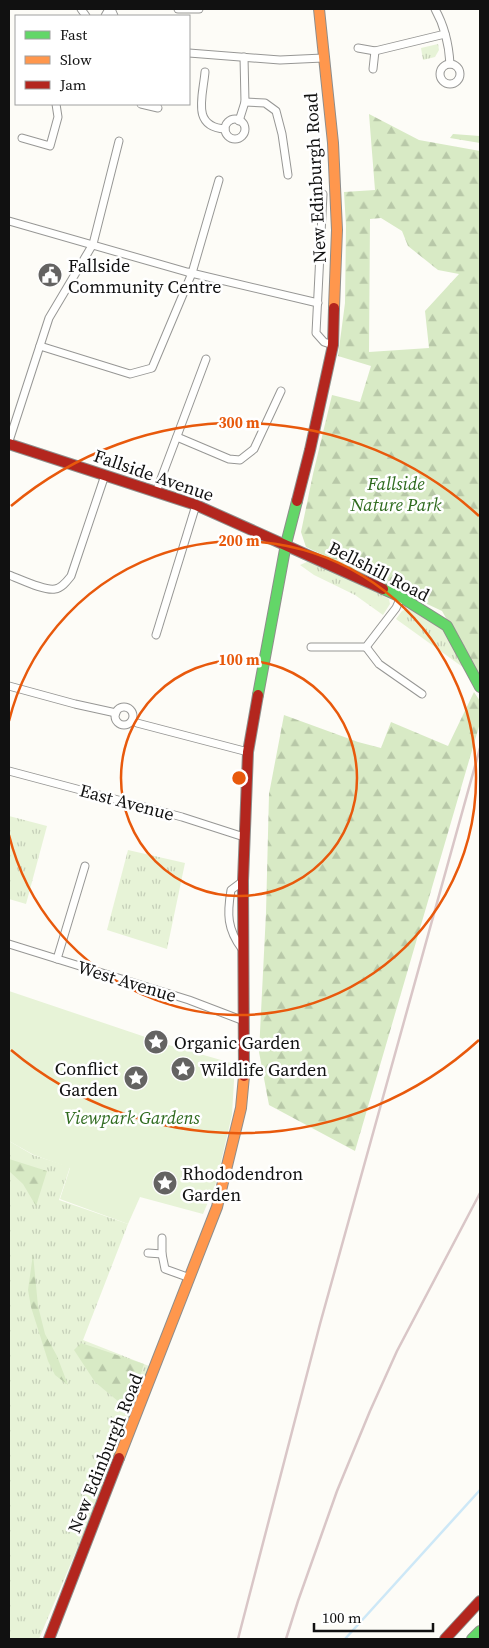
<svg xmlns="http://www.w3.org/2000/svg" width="489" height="1648" font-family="'Source Serif 4',serif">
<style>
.grass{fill:url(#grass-tufts)}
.forest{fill:url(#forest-firs);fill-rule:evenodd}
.garden{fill:#e7f3d7}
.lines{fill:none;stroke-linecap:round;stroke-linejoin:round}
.stream{stroke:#cde8f7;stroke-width:2.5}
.street-casing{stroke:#979795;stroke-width:9}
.fast-casing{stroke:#8e8d8b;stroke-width:12}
.slow-casing{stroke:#8e8d8b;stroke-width:12}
.jam-casing{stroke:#8e8d8b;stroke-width:12}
.street{stroke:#fffffe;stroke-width:7}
.fast{stroke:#63d668;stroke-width:10}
.slow{stroke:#ff974d;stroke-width:10}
.jam{stroke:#b3261e;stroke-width:10}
.rail{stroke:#d9c6c7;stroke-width:2.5}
.ring{fill:none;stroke:#e8590c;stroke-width:2.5}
.labels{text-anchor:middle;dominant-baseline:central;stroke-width:5;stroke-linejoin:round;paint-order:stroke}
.street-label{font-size:18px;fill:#111;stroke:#fff}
.poi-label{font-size:18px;fill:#111;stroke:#fff;text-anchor:start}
.park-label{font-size:18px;font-style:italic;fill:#2f6b1f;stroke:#fff}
.centre{fill:#e8590c;stroke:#fff;stroke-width:2.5}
.ring-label{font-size:15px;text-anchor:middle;font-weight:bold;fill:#e8590c;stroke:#fff;stroke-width:5;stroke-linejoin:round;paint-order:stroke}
</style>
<defs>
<pattern id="grass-tufts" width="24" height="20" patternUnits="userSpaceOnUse" patternTransform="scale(1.25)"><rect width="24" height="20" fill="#e7f3d7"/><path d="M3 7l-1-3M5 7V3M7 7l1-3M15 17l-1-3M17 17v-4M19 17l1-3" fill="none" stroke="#c5cfb8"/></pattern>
<pattern id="forest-firs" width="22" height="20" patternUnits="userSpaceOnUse" patternTransform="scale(1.25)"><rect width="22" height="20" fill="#d8eac5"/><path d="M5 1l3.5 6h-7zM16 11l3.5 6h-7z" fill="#b8c8a8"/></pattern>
</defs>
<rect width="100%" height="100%" fill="#fdfcf7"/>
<g class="grass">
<polygon points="438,44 439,50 435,57 423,60 421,48"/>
<polygon points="311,560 389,599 390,604 383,615 355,595 314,575 300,565"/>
<path d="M406,609c12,0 28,12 37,21 8,9 14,27 21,38l-68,-49 6,-8z"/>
<polygon points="9,816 47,826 26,904 9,899"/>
<polygon points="128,850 185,863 167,949 107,930"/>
<polygon points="9,1141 33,1155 70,1167 59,1200 128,1224 83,1340 149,1366 125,1435 39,1639 9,1638"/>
</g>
<g class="forest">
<path d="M369,114l50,26 61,11v527l-38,-67 -136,-64 -5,-15 12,-58 19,-79 28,7 11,-36 -33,-10 7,-53 1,-77 -2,-34 31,-2zM381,218l21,13 6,15 30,24 21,4 -34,37 4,37 -60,4 1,-133z"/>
<polygon points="453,134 480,136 480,143 450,138"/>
<polygon points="474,692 480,701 480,723 355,1151 269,1105 259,1052 266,913 269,794 284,715 358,742 381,748 391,722 448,746"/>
<polygon points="9,1159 47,1171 36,1206 23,1184 9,1171"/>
<polygon points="33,1254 38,1306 45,1334 57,1356 68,1385 55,1375 48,1361 31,1307 28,1290"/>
<polygon points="81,1343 144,1364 129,1408 119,1402 95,1382 74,1350"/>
</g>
<polygon class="garden" points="9,991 172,1046 235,1064 232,1115 216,1183 203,1214 140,1197 128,1224 60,1199 70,1168 34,1155 9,1141"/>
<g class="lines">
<polyline class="stream" points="345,1639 480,1490"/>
<defs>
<g id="street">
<polyline points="81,9 86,16"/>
<polyline points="111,9 114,16"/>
<polyline points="178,9 199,9"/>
<path d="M435,9c9,16 14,37 15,55"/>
<polyline points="105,16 109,9"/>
<polyline points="358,48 375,51 445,34"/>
<polyline points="189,53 280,60 323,58"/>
<circle cx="450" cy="74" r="10"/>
<polyline points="373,69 375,51"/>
<path d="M205,72c-2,24 -14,55 20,57"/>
<polyline points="245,102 265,103 276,111 282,134 288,175"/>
<polyline points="141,104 158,108"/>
<circle cx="235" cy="129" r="10"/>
<polyline points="239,121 245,102 244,57"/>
<polyline points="22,138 50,146 58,117 56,104"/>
<polyline points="323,194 316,333 324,342 333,345"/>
<polyline points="9,221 187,272 318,303"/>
<polyline points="40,346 130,374 152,368 192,273 219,180"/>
<polyline points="177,437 229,459 240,460 254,449 281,391"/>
<polyline points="9,441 49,318 93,244 119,141"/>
<polyline points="156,492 206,359"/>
<path d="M9,575c11,4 35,16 46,14 7,-1 12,-8 16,-13l34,-101"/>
<polyline points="156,635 196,505"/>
<polyline points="311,647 366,647 396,608 401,597"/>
<polyline points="366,647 379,664 422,694"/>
<polyline points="9,686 75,704 116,713"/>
<circle cx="124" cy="716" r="9"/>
<polyline points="137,723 248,752"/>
<polyline points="9,771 182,817 244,837"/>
<polyline points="9,944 189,1000 244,1021"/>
<path d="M242,949c-15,-20 -15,-35 -11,-59l12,-9"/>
<polyline points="57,959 85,866"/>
<polyline points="162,1238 162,1254 165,1269 190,1278"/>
<polyline points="148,1253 162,1254"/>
</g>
<g id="fast">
<polyline points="383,589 401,597 447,626 480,687"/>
<polyline points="258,695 286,544 297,501"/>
<polyline points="472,1639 480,1631"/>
</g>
<g id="slow">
<polyline points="319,9 333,143 337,230 334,308"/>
<polyline points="119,1458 217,1207 241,1108 244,1076"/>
</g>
<g id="jam">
<polyline points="9,444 196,505 383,589"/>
<polyline points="297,501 310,450 333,345 334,308"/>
<polyline points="244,1076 243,881 248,752 258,695"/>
<polyline points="49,1639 119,1458"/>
<polyline points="445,1639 480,1601"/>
</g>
</defs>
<use href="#street" class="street-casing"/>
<use href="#fast" class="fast-casing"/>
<use href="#slow" class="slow-casing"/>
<use href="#jam" class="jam-casing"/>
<use href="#street" class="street"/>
<use href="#fast" class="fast"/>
<use href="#slow" class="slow"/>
<use href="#jam" class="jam"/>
<g class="rail">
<polyline points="238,1639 320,1324 480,748"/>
<polyline points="286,1639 298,1601 337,1491 370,1411 397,1351 480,1193"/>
</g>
</g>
<g class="ring">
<circle cx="239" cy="778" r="118"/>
<path d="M9 721A237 237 0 1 1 9 835"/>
<path d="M479 1040A355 355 0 0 1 11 1050M11 506A355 355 0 0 1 479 516"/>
</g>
<defs>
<symbol id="civic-disc" viewBox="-11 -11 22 22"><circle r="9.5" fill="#646362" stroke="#fff"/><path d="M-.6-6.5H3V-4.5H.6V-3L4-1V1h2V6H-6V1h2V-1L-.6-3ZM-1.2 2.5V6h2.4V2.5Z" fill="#fff"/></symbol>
<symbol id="sight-disc" viewBox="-11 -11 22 22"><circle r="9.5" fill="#646362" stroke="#fff"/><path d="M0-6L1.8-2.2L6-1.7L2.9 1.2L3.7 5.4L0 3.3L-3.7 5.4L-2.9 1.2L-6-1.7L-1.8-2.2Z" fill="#fff"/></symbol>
</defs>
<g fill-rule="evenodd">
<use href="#civic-disc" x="36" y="261" width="28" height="28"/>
<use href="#sight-disc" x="142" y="1028" width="28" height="28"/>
<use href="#sight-disc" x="169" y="1055" width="28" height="28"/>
<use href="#sight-disc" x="122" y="1064" width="28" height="28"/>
<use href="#sight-disc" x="151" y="1169" width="28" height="28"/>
</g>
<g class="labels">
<g class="street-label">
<text transform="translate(315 178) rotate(-93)">New Edinburgh Road</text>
<text transform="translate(154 475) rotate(19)">Fallside Avenue</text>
<text transform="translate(379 571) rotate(27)">Bellshill Road</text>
<text transform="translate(127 802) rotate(15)">East Avenue</text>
<text transform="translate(127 981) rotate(17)">West Avenue</text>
<text transform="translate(105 1453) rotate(-68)">New Edinburgh Road</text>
</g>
<g class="poi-label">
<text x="68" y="265">Fallside<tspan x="68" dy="21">Community Centre</tspan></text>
<text x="174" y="1042">Organic Garden</text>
<text x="118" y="1068" text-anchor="end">Conflict<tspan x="118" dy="21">Garden</tspan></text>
<text x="200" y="1069">Wildlife Garden</text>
<text x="182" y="1173">Rhododendron<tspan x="182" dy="21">Garden</tspan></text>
</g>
<g class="park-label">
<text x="396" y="483">Fallside<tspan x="396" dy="21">Nature Park</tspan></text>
<text x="132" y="1117">Viewpark Gardens</text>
</g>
</g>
<circle cx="239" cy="778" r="8" class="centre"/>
<g class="ring-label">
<text x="239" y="428">300 m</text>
<text x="239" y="546">200 m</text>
<text x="239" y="665">100 m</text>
</g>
<rect width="489" height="1648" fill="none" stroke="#111111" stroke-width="20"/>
<rect x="15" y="15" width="175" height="90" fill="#ffffff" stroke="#a0a0a0"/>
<rect x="25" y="31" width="25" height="8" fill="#63d668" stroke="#a0a0a0"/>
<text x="60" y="40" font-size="15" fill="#111111">Fast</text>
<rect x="25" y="56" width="25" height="8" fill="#ff974d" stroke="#a0a0a0"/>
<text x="60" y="65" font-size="15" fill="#111111">Slow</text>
<rect x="25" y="81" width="25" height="8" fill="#b3261e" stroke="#a0a0a0"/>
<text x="60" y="90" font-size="15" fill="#111111">Jam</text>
<path d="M314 1623v8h119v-8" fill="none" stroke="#111111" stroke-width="2.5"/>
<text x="322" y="1623" font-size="15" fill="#111111" stroke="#ffffff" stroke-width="4" paint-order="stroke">100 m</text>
</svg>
